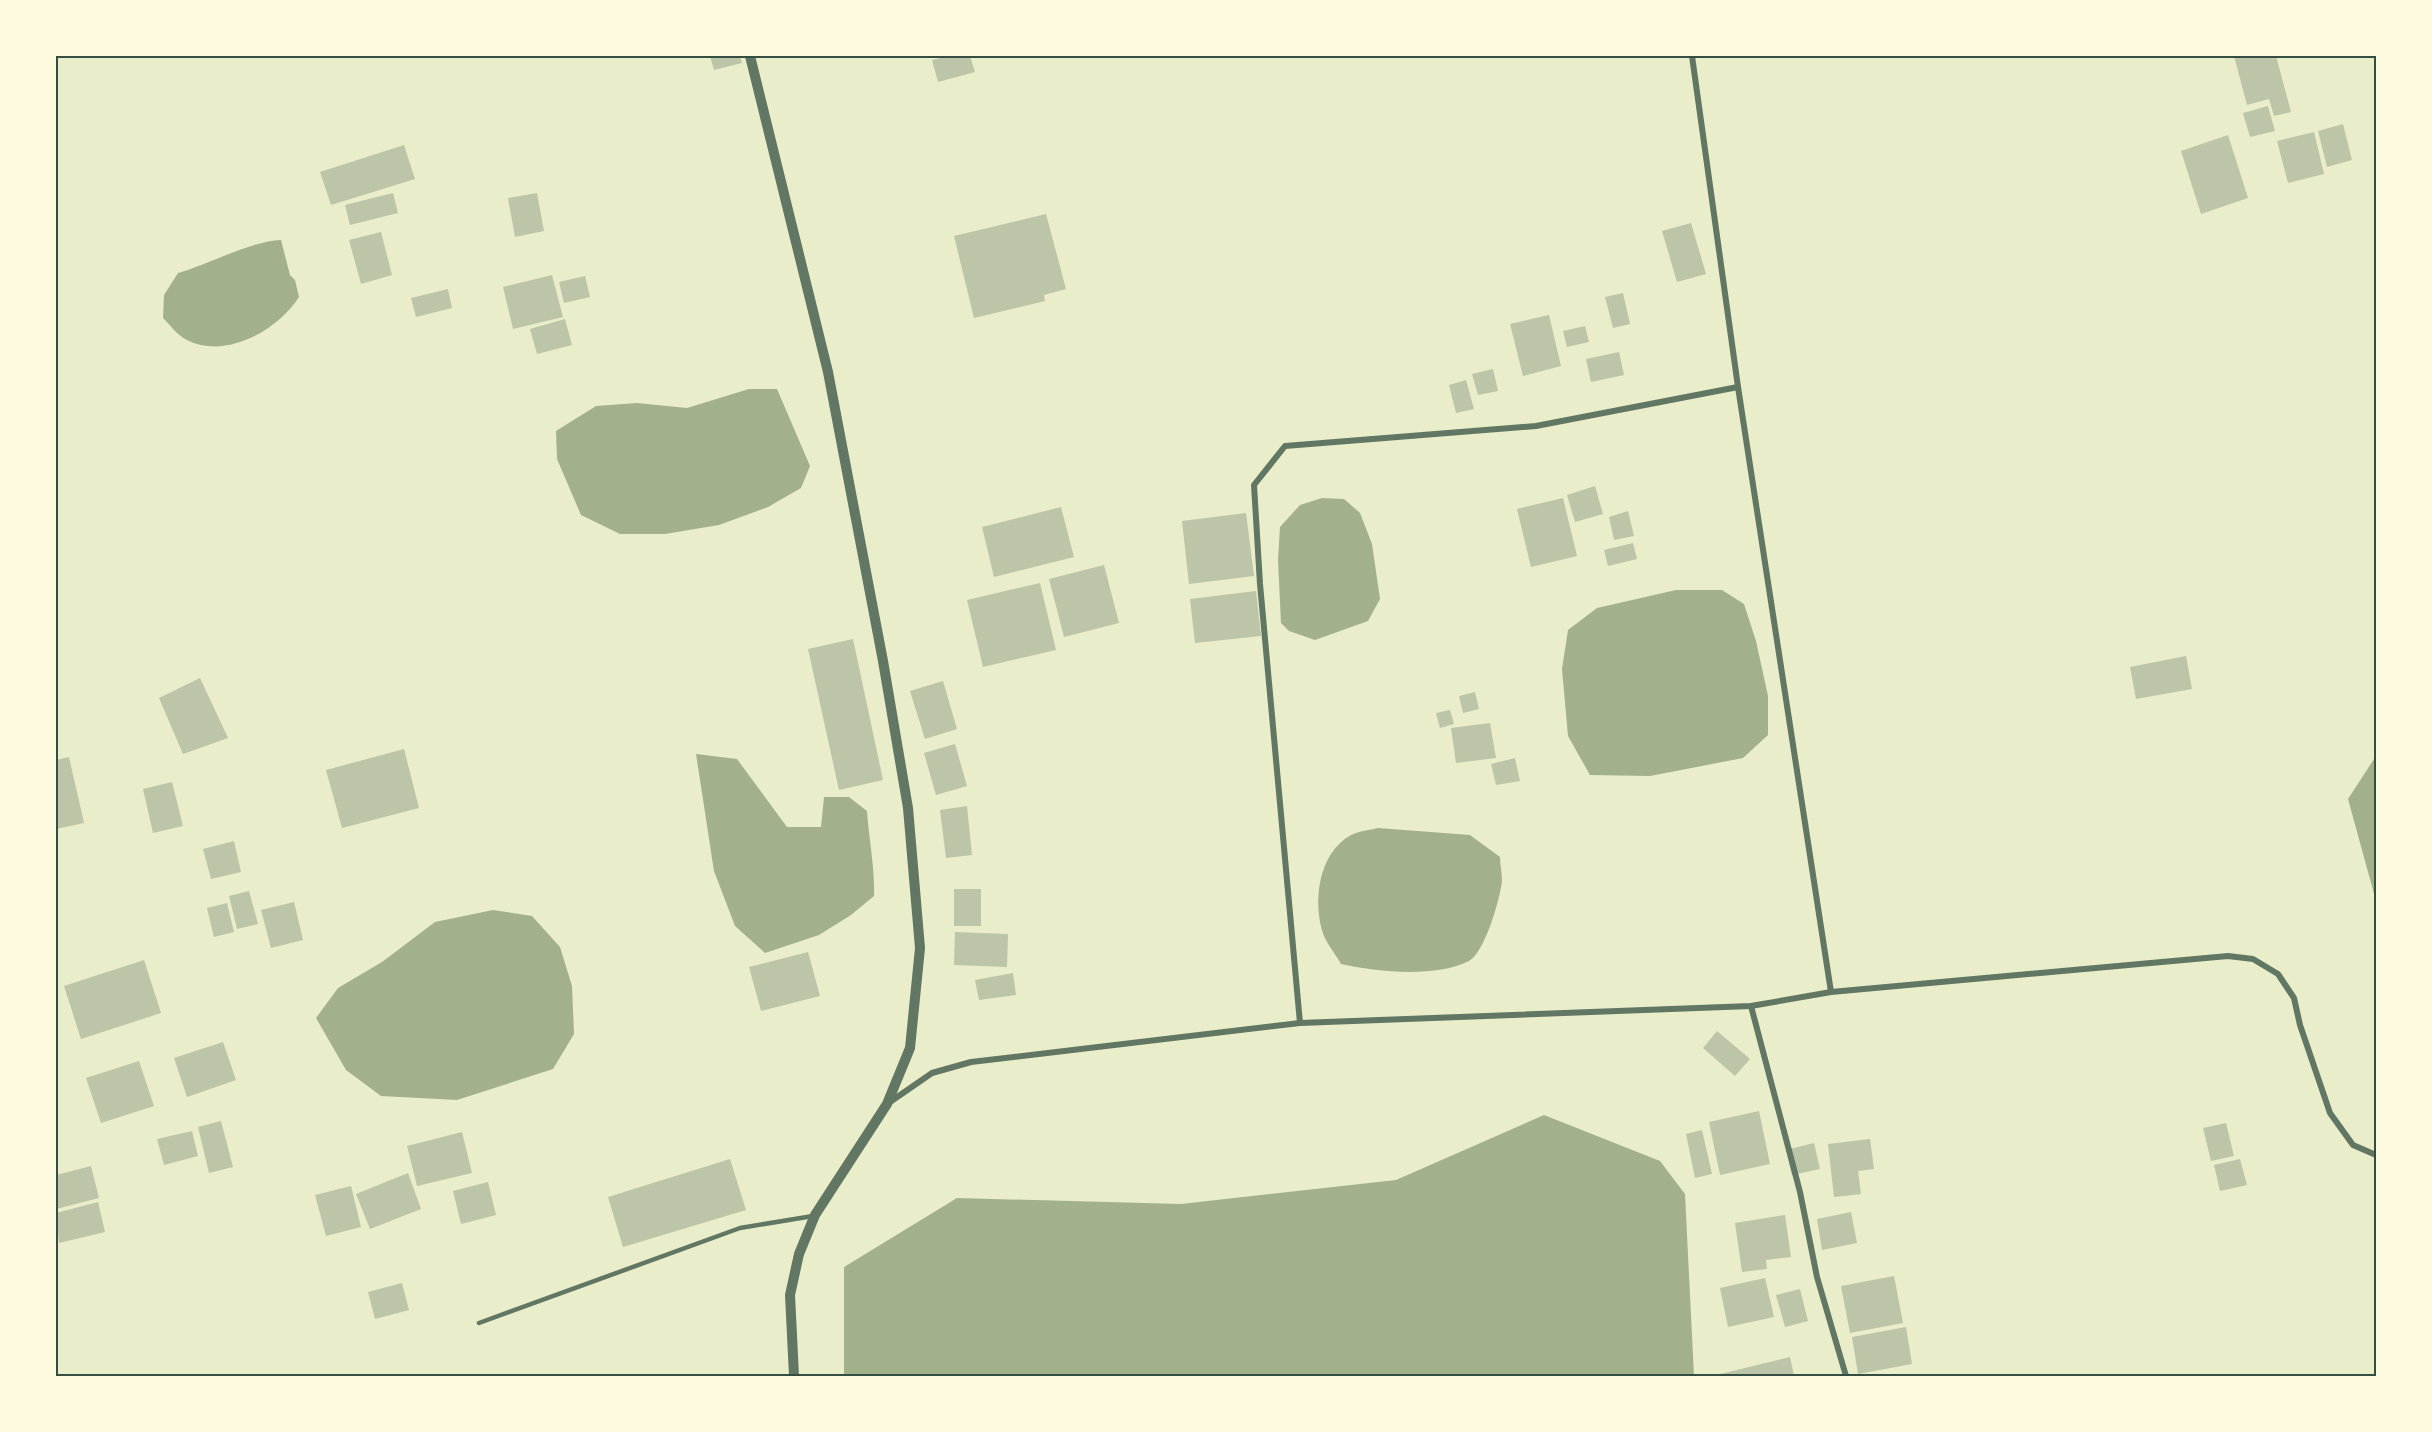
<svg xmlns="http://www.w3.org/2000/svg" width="2432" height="1432" font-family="Ubuntu,sans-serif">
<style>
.water{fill:#a3b18a}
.building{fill:#bcc5a7}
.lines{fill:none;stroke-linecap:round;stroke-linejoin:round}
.service{stroke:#617663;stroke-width:4.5}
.minor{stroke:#617663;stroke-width:6}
.tertiary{stroke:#617663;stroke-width:10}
.neatline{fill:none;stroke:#344e41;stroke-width:2}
</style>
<rect width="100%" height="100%" fill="#e9edc9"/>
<g class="water">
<path d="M281,240l9,35 5,5 4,17c-21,33 -73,63 -112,43 -9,-4 -17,-15 -24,-22l1,-23 14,-22c32,-9 73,-32 103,-33z"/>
<polygon points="749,389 777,389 810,466 801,488 768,507 719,525 665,534 620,534 581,515 557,459 556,431 596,406 637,403 687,408"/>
<polygon points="1322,498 1344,499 1360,513 1372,544 1380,599 1368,621 1315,640 1289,631 1281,623 1278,560 1280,527 1300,505"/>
<polygon points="1676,590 1722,590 1744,604 1756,641 1768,696 1768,735 1743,758 1650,776 1590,775 1568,736 1562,669 1568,630 1597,608"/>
<path d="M696,754l41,5 50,68h34l3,-30h25l18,14c2,29 8,57 7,85l-23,19 -32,20 -54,18 -30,-27 -21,-55z"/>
<polygon points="2376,756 2376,901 2348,799"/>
<path d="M1378,828l92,7 30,22c0,8 2,16 2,24 -2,18 -17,71 -33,80 -33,17 -93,11 -128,3 -5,-9 -13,-19 -17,-28 -12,-33 -6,-83 27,-101 8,-4 19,-5 27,-7z"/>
<polygon points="493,910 532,916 560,947 572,986 574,1034 553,1069 457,1100 381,1096 346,1070 316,1018 338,988 382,962 435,922"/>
<polygon points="1544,1115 1660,1161 1685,1194 1694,1376 844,1376 844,1267 957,1198 1181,1204 1396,1180"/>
</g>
<g class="building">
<polygon points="710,56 740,56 742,63 714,70"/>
<polygon points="949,56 970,56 975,72 938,82 932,60"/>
<polygon points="2234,56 2276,56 2291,112 2274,116 2269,99 2247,105"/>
<polygon points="2268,106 2275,131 2250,137 2243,113"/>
<polygon points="2343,124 2352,160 2327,167 2318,131"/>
<polygon points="2314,132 2324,174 2288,183 2277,141"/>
<polygon points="2228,135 2248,198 2201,214 2181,151"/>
<polygon points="404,145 415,179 331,205 320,172"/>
<polygon points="393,193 398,213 350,225 345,205"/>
<polygon points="537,193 544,231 515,237 508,198"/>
<polygon points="1046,214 1066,289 1044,295 1045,301 974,318 954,236"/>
<polygon points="1691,223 1706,274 1677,282 1662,231"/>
<polygon points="381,232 392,275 361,284 349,240"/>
<polygon points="552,275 563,317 513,329 503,287"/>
<polygon points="585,276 590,297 564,303 559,282"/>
<polygon points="448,289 452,308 416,317 411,298"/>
<polygon points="1623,293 1630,324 1613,328 1605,297"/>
<polygon points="1549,315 1561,366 1523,376 1510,324"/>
<polygon points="565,319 572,345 537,354 530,329"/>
<polygon points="1585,326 1589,342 1567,347 1563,331"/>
<polygon points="1619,352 1624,375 1591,382 1586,359"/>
<polygon points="1493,369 1498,391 1478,395 1472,374"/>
<polygon points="1466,380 1474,409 1456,413 1449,385"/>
<polygon points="1595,486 1603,514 1575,522 1567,495"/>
<polygon points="1563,498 1577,556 1531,567 1517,509"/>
<polygon points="1061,507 1074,557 994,577 982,527"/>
<polygon points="1628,511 1634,536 1614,540 1609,517"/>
<polygon points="1246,513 1254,576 1189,584 1182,521"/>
<polygon points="1633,543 1637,559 1608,566 1604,550"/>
<polygon points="1104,565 1119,623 1064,637 1049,579"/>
<polygon points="1040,583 1056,650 983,667 967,600"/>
<polygon points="1256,591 1261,636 1195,643 1190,599"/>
<polygon points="853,639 883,780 839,790 808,649"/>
<polygon points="2186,656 2192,689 2136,699 2130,667"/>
<polygon points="200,678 228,738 183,754 159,698"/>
<polygon points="943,681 957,729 925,739 910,691"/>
<polygon points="1475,692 1479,709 1463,713 1459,696"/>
<polygon points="1450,710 1454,724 1440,728 1436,713"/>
<polygon points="1490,723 1496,758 1456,763 1451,728"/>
<polygon points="955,744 967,786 936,795 924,753"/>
<polygon points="404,749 419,808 342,828 326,770"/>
<polygon points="69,757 84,823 56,829 56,760"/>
<polygon points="1515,758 1520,781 1496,785 1491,764"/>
<polygon points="172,782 183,826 153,833 143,789"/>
<polygon points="967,806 972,855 946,858 940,810"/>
<polygon points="234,841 241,872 211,879 203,849"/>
<rect x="954" y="889" width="27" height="37"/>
<polygon points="249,891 258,924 237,929 229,896"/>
<polygon points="294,902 303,940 271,948 261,910"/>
<polygon points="227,903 234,932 214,937 207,908"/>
<polygon points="955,932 1008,934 1007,967 954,965"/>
<polygon points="808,952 820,996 761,1011 749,967"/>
<polygon points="144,960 161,1013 81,1039 64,986"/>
<polygon points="1013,973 1016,995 979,1000 975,980"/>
<polygon points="1717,1031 1750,1059 1735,1076 1703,1048"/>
<polygon points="223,1042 236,1080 187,1097 174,1058"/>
<polygon points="139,1061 154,1106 101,1123 86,1078"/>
<polygon points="1759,1111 1770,1164 1720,1175 1709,1122"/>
<polygon points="221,1121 233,1167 209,1173 198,1127"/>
<polygon points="2226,1123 2234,1156 2211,1161 2203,1128"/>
<polygon points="1702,1130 1712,1174 1695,1178 1686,1134"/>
<polygon points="192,1131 198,1156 164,1165 157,1139"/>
<polygon points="462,1132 472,1173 417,1186 407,1146"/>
<polygon points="1870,1139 1874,1169 1858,1171 1861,1194 1834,1197 1828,1144"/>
<polygon points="1814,1143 1820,1169 1792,1175 1786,1150"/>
<polygon points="730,1159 746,1210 623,1247 608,1197"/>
<polygon points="2240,1159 2247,1185 2220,1191 2214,1165"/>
<polygon points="91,1166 99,1198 56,1209 56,1175"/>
<polygon points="408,1173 421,1209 370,1229 356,1194"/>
<polygon points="488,1182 496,1215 461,1224 453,1191"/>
<polygon points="351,1186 361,1227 326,1236 315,1195"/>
<polygon points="98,1202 105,1232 59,1243 56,1213"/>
<polygon points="1851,1212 1857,1243 1822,1250 1817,1219"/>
<polygon points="1785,1215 1791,1257 1766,1260 1767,1269 1742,1272 1735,1223"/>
<polygon points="1894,1276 1903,1323 1850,1333 1841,1286"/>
<polygon points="1765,1278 1774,1317 1728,1327 1720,1288"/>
<polygon points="402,1283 409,1310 375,1319 368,1292"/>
<polygon points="1800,1289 1808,1321 1785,1327 1776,1295"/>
<polygon points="1906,1327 1912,1364 1858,1374 1852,1337"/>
<polygon points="1790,1357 1794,1376 1712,1376"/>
</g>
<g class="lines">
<polyline class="service" points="479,1323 740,1228 813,1216"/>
<g class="minor">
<polyline points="1692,56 1738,387 1831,992"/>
<polyline points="1751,1006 1800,1192 1817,1277 1846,1376"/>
<polyline points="1300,1023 1260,584 1254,485 1285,446 1536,426 1738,387"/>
<polyline points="890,1102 932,1073 971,1062 1300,1023 1751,1006 1831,992 2228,956 2253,959 2278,974 2294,998 2300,1025 2330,1113 2353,1145 2376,1155"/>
</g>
<polyline class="tertiary" points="750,56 828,372 883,661 908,808 920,948 910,1048 887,1104 815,1215 799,1254 790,1295 794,1376"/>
</g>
<rect width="2432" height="1432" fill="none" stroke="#fefae0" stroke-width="114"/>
<rect x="57" y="57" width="2318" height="1318" class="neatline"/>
</svg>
